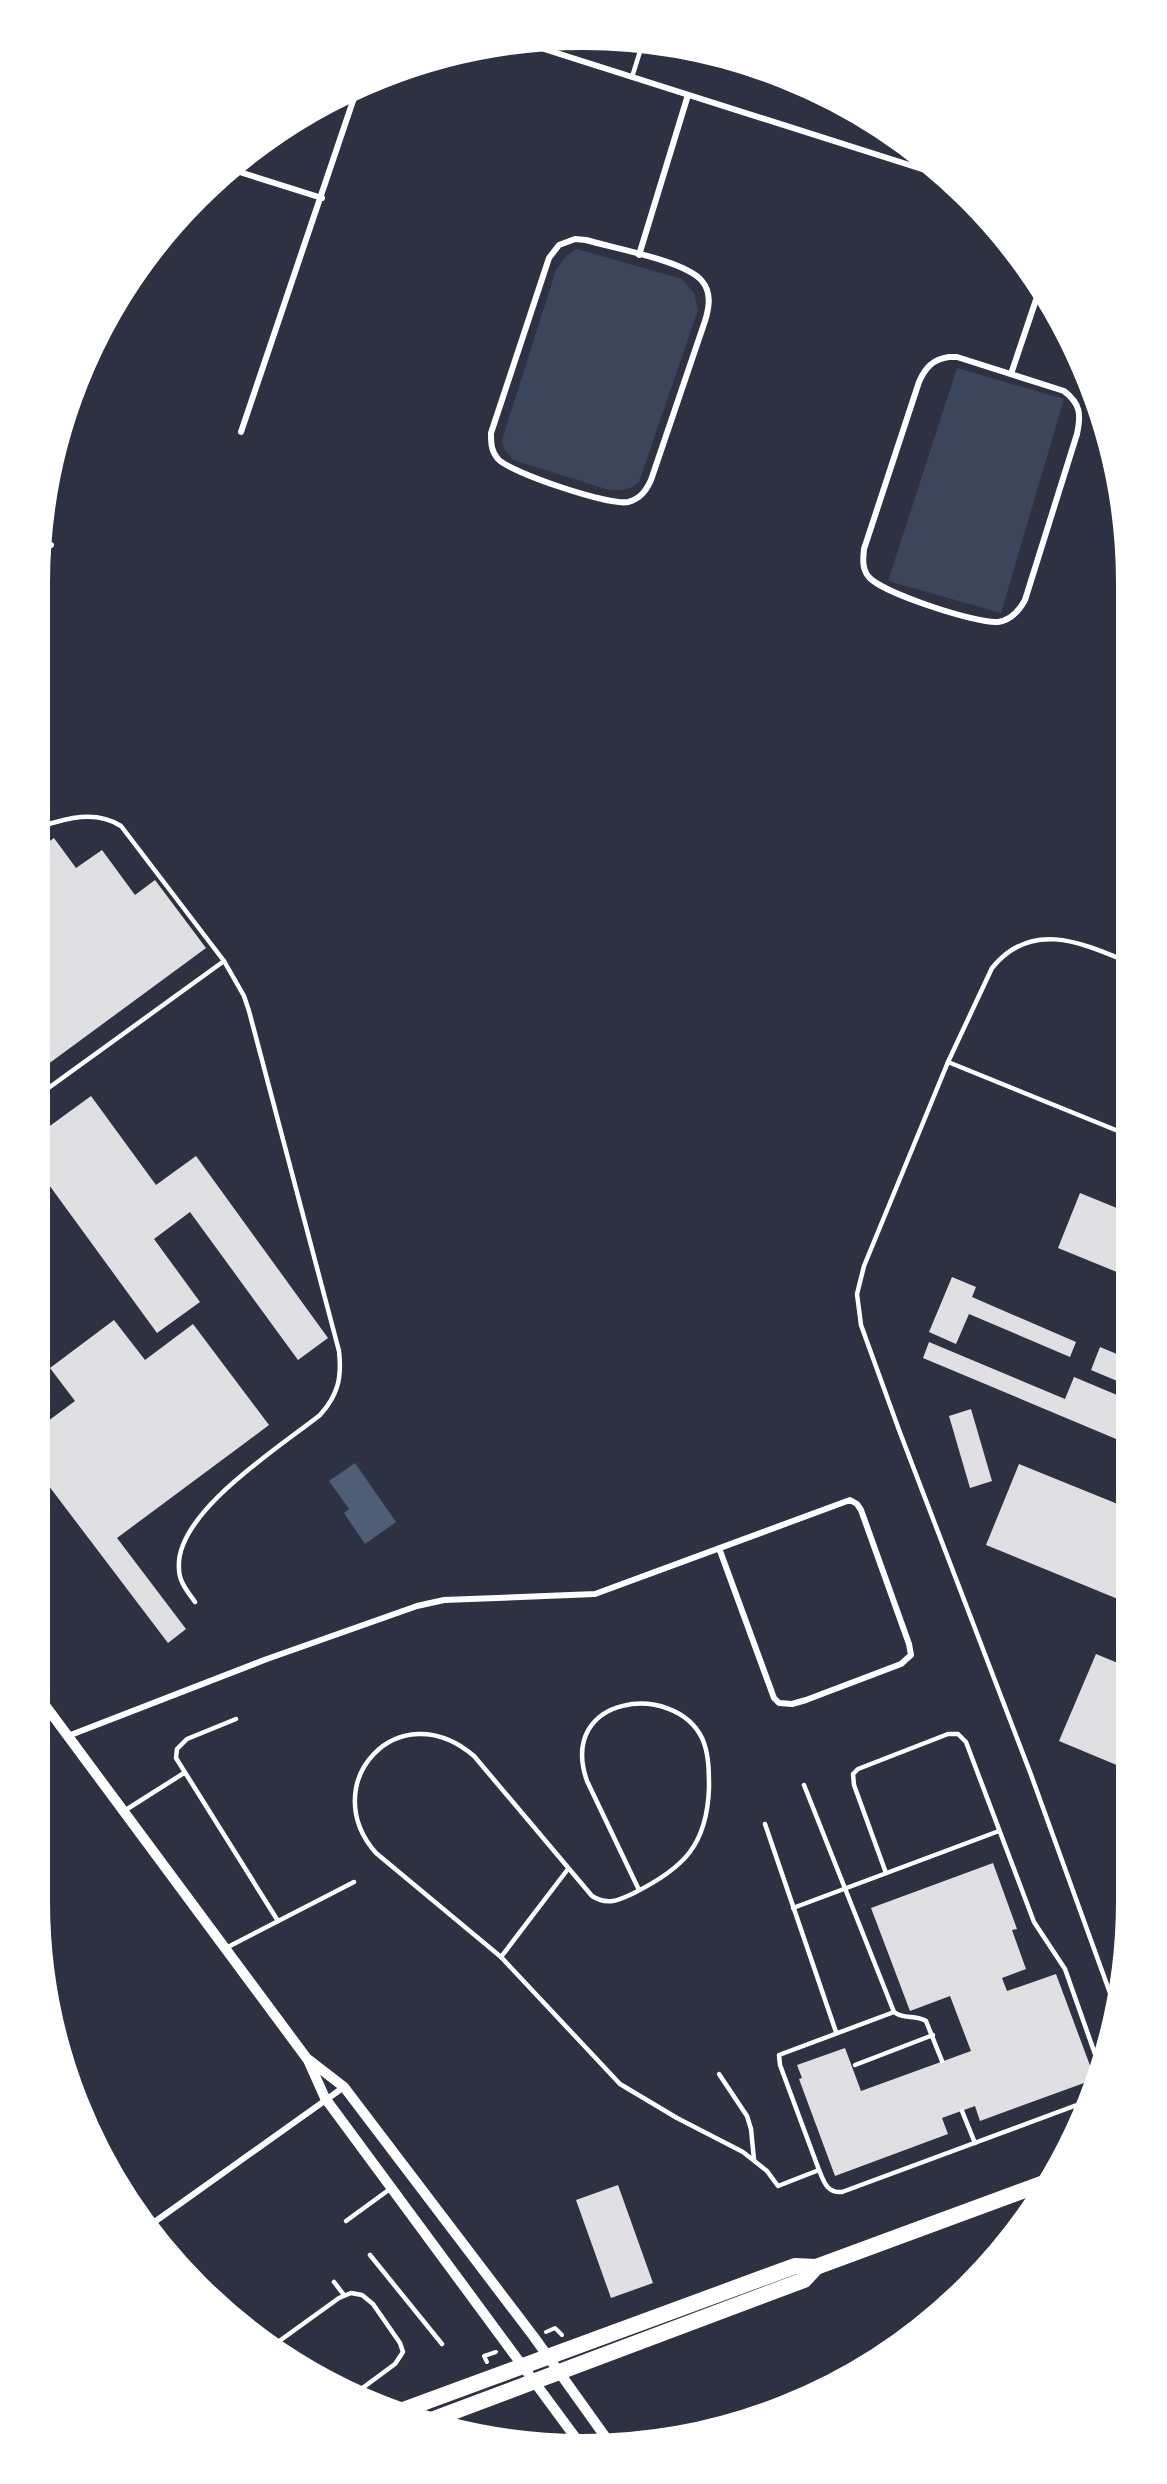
<svg xmlns="http://www.w3.org/2000/svg" width="1167" height="2484" font-family="Karla,sans-serif">
<style>
.green{fill:#3c4559}
.water{fill:#4f5d75}
.building{fill:#e0e0e3}
.lines{fill:none;stroke-linecap:round;stroke-linejoin:round}
.path{stroke:#fff;stroke-width:4}
.service{stroke:#fff;stroke-width:4.5}
.minor{stroke:#fff;stroke-width:6}
.tertiary{stroke:#fff;stroke-width:10}
.trunk{stroke:#fff;stroke-width:16}
.rim{fill:none;stroke:#fff;stroke-width:8}
</style>
<rect width="100%" height="100%" fill="#2d3142"/>
<g class="green">
<path d="M577,249l105,30 12,14 4,17 -59,172c-10,9 -19,9 -33,7l-93,-29 -9,-11 -2,-9 54,-170 10,-14z"/>
<polygon points="957,368 1064,399 1001,613 888,581"/>
</g>
<polygon class="water" points="355,1463 396,1522 365,1544 344,1513 349,1509 329,1481"/>
<g class="building">
<polygon points="54,838 76,868 102,850 135,895 155,880 206,948 36,1073 36,851"/>
<polygon points="91,1096 156,1185 196,1156 328,1338 298,1360 190,1212 154,1239 200,1302 157,1333 36,1167 36,1136"/>
<polygon points="1080,1193 1129,1213 1129,1277 1058,1248"/>
<polygon points="952,1277 976,1287 972,1297 1076,1342 1070,1357 969,1314 956,1344 929,1332"/>
<polygon points="114,1320 145,1360 193,1324 269,1425 117,1538 186,1629 168,1643 36,1469 36,1430 75,1401 50,1368"/>
<polygon points="929,1342 1065,1399 1074,1377 1129,1400 1128,1444 923,1358"/>
<polygon points="1100,1347 1129,1359 1129,1386 1091,1370"/>
<polygon points="971,1409 992,1481 970,1488 949,1416"/>
<polygon points="1019,1464 1130,1509 1130,1604 986,1545"/>
<polygon points="1096,1654 1130,1668 1131,1771 1059,1741"/>
<polygon points="993,1863 1017,1929 1012,1930 1026,1969 1002,1978 1007,1991 1056,1974 1095,2079 980,2121 975,2106 942,2118 948,2134 835,2176 799,2079 802,2078 797,2065 845,2048 861,2091 971,2051 950,1996 910,2011 871,1908"/>
<polygon points="618,2185 653,2283 611,2298 576,2200"/>
</g>
<g class="lines">
<g class="path">
<polyline points="546,2332 555,2328 562,2335"/>
<polyline points="487,2362 484,2356 496,2352"/>
</g>
<g class="service">
<polyline points="632,77 643,42"/>
<path d="M36,828c29,-9 58,-19 85,-2l103,135 20,35 5,15 90,340c3,27 -1,44 -19,64 -40,32 -146,98 -141,154 0,13 9,23 16,33"/>
<polyline points="948,1062 1128,1135"/>
<polyline points="36,1097 224,961"/>
<polyline points="236,1719 187,1739 177,1749 176,1758 278,1921"/>
<path d="M804,1785l90,227c10,8 21,2 32,9l16,40"/>
<polyline points="124,1811 184,1773"/>
<polyline points="765,1824 836,2032"/>
<polyline points="886,1873 854,1785 853,1774 858,1769 948,1734 958,1734 966,1742 1034,1922 1065,1969 1101,2071"/>
<path d="M639,1890l-52,-109c-30,-86 87,-100 115,-43 7,15 7,34 7,50 -2,57 -25,80 -75,105 -15,7 -26,13 -42,3l-118,-140c-76,-65 -159,28 -98,97l125,104 119,127 57,34 66,34 24,19 11,15 41,-16"/>
<polyline points="793,1908 999,1831"/>
<polyline points="226,1948 354,1882"/>
<polyline points="501,1957 568,1869"/>
<path d="M894,2012l-115,43 1,10 39,105c5,12 8,23 23,22l251,-93"/>
<path d="M1118,2015l-88,-243 -131,-342 -38,-105 -4,-31 7,-28 84,-204 44,-94c39,-48 88,-26 136,-6"/>
<polyline points="855,2065 933,2035"/>
<polyline points="719,2074 747,2116 751,2129 754,2160"/>
<polyline points="962,2111 975,2143"/>
<polyline points="346,2221 390,2189"/>
<polyline points="370,2255 442,2344"/>
<polyline points="334,2282 344,2295"/>
<polyline points="271,2347 339,2298 351,2293 362,2295 373,2304 400,2343 403,2352 395,2364 353,2395"/>
</g>
<g class="minor">
<polyline points="522,42 944,176"/>
<polyline points="230,169 322,198"/>
<path d="M575,239l11,1c27,8 100,21 116,41 10,12 7,27 3,40l-54,159c-5,11 -11,19 -23,22 -18,4 -117,-29 -130,-43 -7,-8 -7,-16 -7,-26l58,-175 10,-13z"/>
<polyline points="639,255 688,95"/>
<path d="M949,357h8l107,34c17,13 17,24 13,43l-52,166c-6,11 -14,20 -27,22 -21,2 -119,-30 -130,-46 -6,-8 -5,-17 -4,-27l55,-167c6,-14 14,-23 30,-25z"/>
<polyline points="1011,374 1040,288"/>
<polyline points="241,432 358,86"/>
<polyline points="40,541 51,545"/>
<polyline points="68,1736 267,1659 417,1606 444,1600 595,1594 850,1500 857,1504 861,1510 909,1644 911,1655 901,1664 806,1700 792,1704 779,1703 774,1698 719,1548"/>
<polyline points="146,2228 344,2087"/>
</g>
<g class="tertiary">
<polyline points="36,1693 308,2060 325,2098 578,2441"/>
<polyline points="309,2060 344,2087 534,2337 609,2442"/>
</g>
<g class="trunk">
<polyline points="395,2413 795,2266 816,2267 1044,2183"/>
<polyline points="426,2422 804,2280 816,2267"/>
</g>
</g>
<path d="M0 0H1167V2484H0ZM583 46H583A537 537 0 0 1 1120 583V1901A537 537 0 0 1 583 2438H583A537 537 0 0 1 46 1901V583A537 537 0 0 1 583 46Z" fill="#fff" fill-rule="evenodd"/>
<path class="rim" d="M583 46H583A537 537 0 0 1 1120 583V1901A537 537 0 0 1 583 2438H583A537 537 0 0 1 46 1901V583A537 537 0 0 1 583 46Z"/>
</svg>
